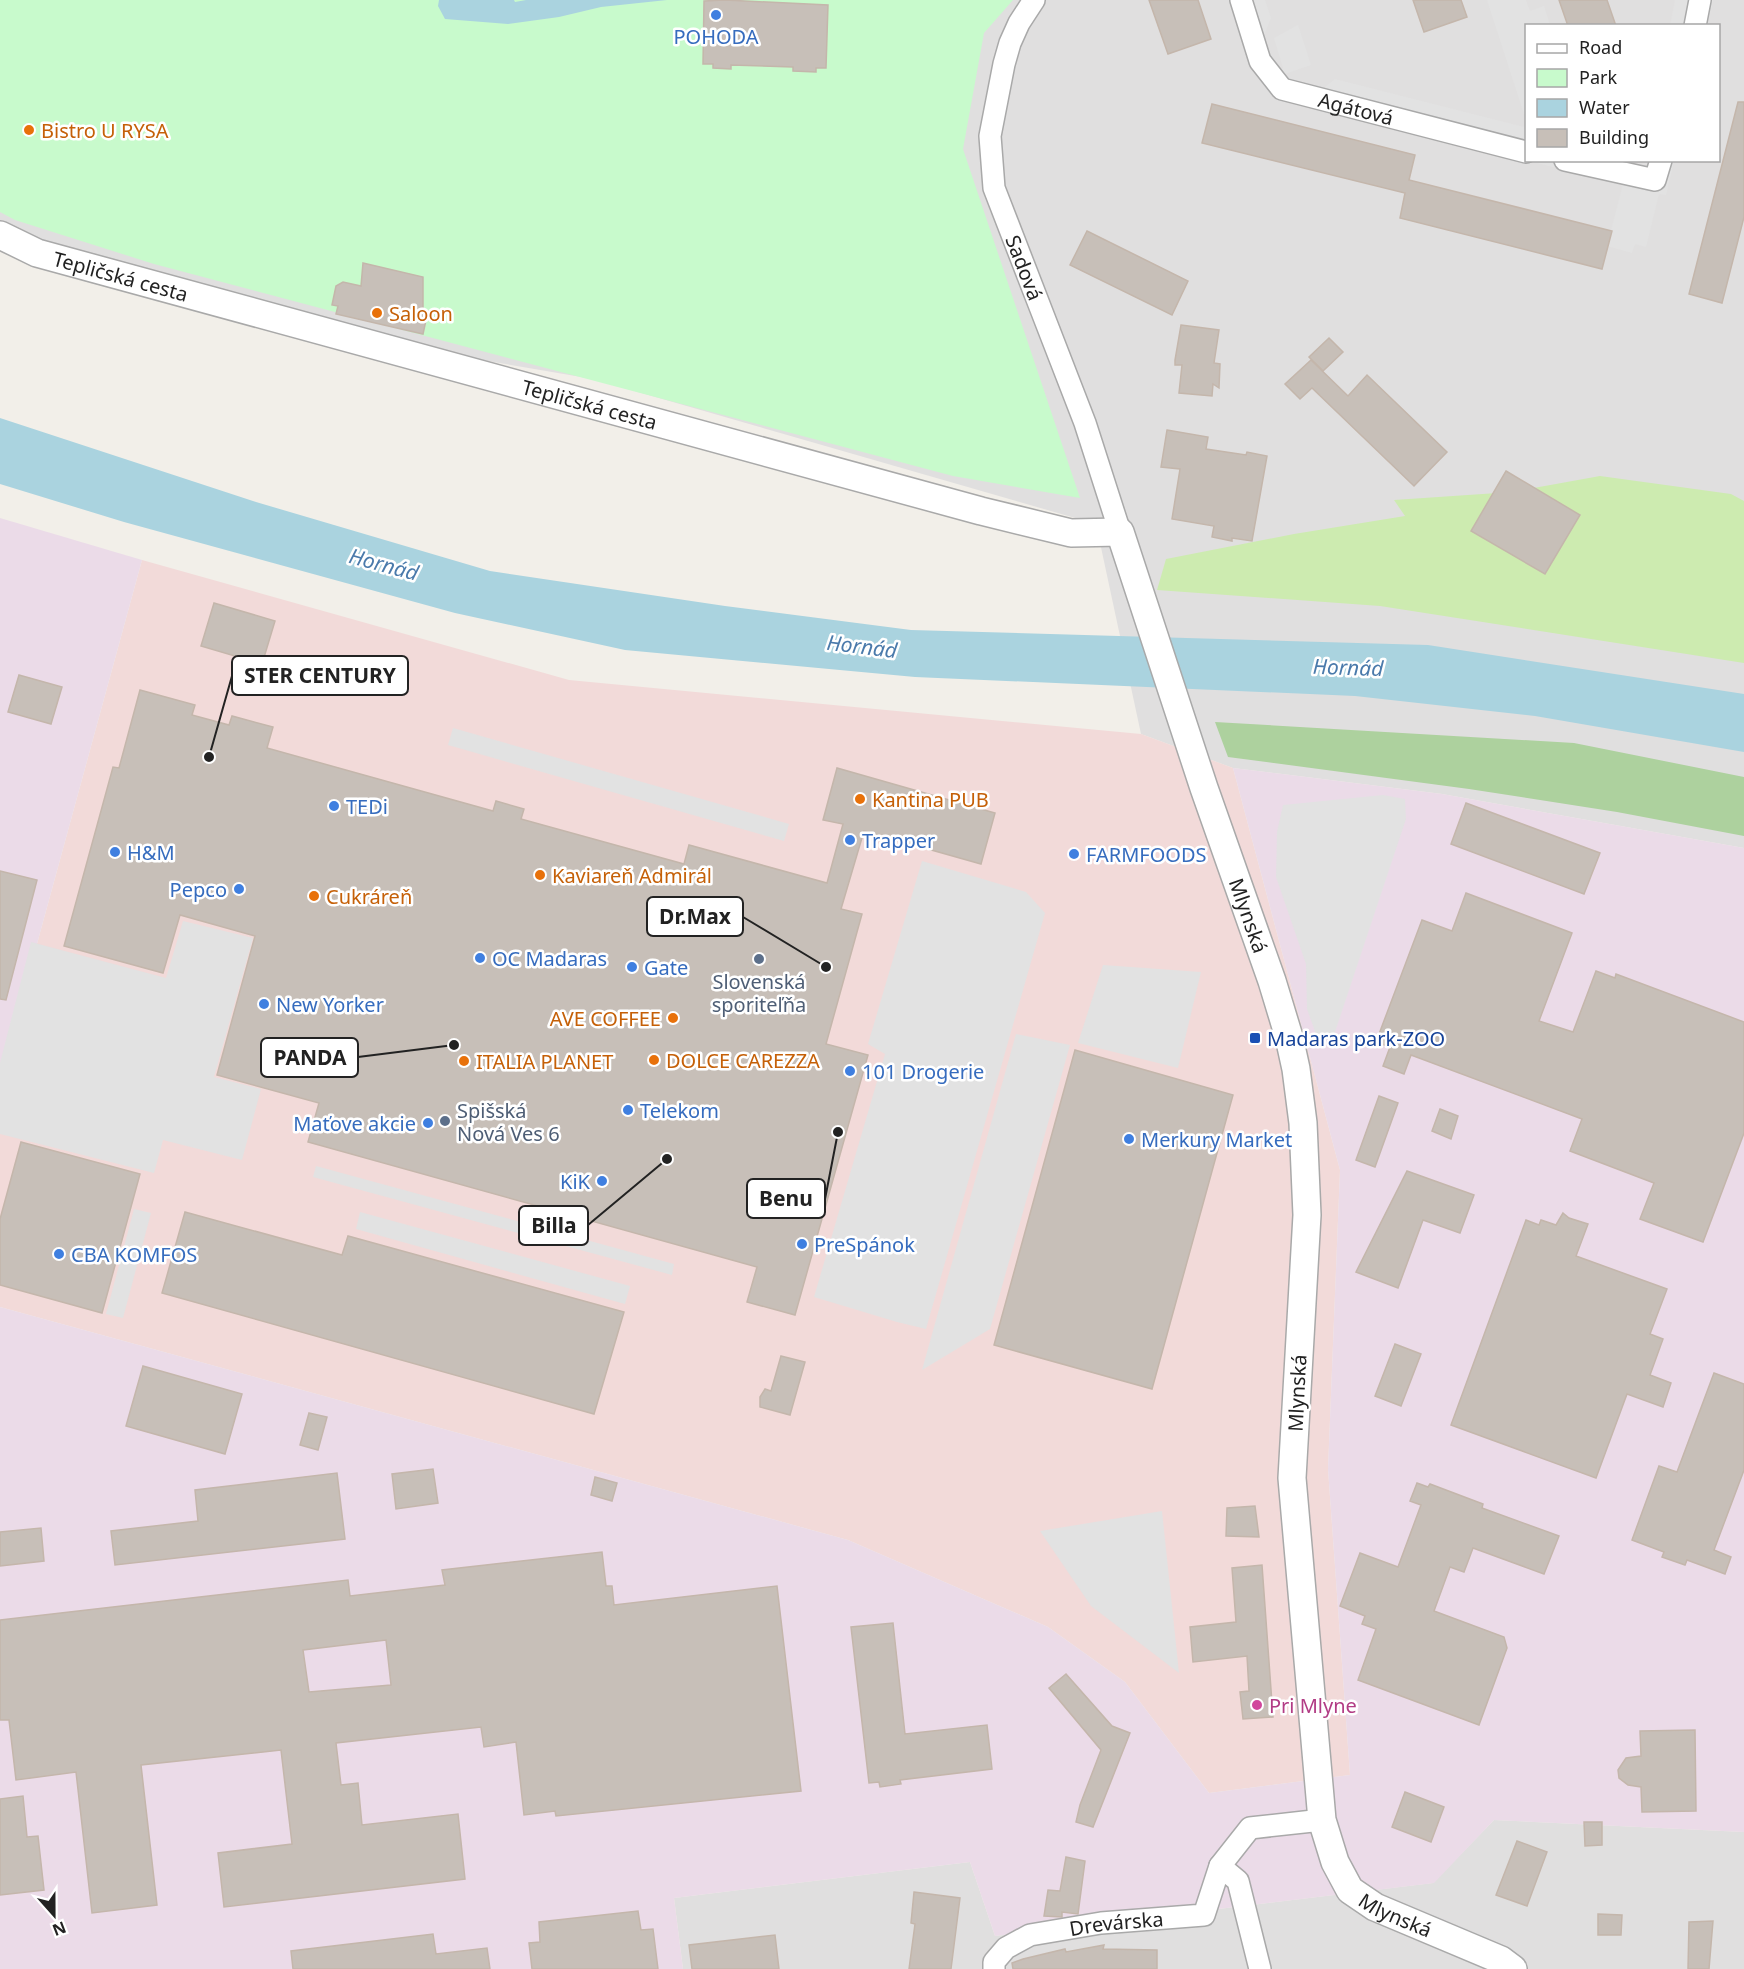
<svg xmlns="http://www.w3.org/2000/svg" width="1744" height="1969" font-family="'Noto Sans',sans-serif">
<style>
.residential{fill:#e0dfdf;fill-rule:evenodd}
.commercial{fill:#f2dad9}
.industrial{fill:#ebdbe8}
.grass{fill:#cdebb0}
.forest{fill:#add19e}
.park{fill:#c8facc}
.parking{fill:#e2e2e2}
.water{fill:#aad3df}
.building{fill:#c7bfb8;stroke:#c4b6ab;stroke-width:1.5;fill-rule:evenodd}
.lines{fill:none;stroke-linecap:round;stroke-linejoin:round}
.minor-casing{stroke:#a9a9a9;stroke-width:24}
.tertiary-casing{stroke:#a9a9a9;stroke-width:30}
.minor{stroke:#fff;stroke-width:21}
.tertiary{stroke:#fff;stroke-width:27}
.shop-dot{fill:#3f7fe0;stroke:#fff;stroke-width:2}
.food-dot{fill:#e8710a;stroke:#fff;stroke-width:2}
.service-dot{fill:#5c6f8a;stroke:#fff;stroke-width:2}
.transit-dot{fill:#1a4fb4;stroke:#fff;stroke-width:2}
.hotel-dot{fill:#d1479c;stroke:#fff;stroke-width:2}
.labels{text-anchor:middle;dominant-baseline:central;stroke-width:5;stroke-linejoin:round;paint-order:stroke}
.shop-label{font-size:20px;fill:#366cbe;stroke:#fff;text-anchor:start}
.street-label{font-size:20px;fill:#222;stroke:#fff}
.food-label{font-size:20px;fill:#c56008;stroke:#fff;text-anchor:start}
.service-label{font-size:20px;fill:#4e5e75;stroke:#fff}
.transit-label{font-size:20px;fill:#164399;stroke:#fff;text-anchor:start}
.hotel-label{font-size:20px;fill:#b23c85;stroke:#fff;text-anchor:start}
.water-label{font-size:21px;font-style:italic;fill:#4a7aab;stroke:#fff}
.leader{fill:none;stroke:#222;stroke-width:2}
.callout-dot{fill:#222;stroke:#fff;stroke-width:2}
.callout{fill:#fff;stroke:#222;stroke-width:2}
.callout-label{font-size:21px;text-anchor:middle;font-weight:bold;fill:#222}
</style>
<rect width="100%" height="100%" fill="#f2efe9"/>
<g class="residential">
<path d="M0,0h1744v848l-302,-54 -209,-26 -92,-34 -45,-210 -503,-145 -369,-63 -133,-33 -91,-38zM1526,26h192v134h-192z"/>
<polygon points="1494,1820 1744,1832 1744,1969 683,1969 674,1898 970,1862 995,1936 1433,1883"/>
</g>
<polygon class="commercial" points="142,560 569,680 1141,734 1233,768 1340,1170 1328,1469 1350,1775 1209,1793 1125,1682 1048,1627 848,1540 0,1307 0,1079"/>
<g class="industrial">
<polygon points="0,518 142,560 0,1079"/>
<polygon points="1233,768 1442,794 1744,848 1744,1832 1494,1820 1434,1883 995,1936 970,1862 674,1898 683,1969 0,1969 0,1307 848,1540 1048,1627 1125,1682 1209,1793 1350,1775 1328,1469 1340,1170"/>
</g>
<polygon class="grass" points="1600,476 1731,494 1744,501 1744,663 1380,606 1157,590 1166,559 1294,534 1405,516 1394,500 1512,492"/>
<polygon class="forest" points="1215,722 1574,743 1744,777 1744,836 1617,812 1469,789 1228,757"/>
<polygon class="park" points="0,0 1013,0 984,33 963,149 1080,498 953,476 154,264 15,220 0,212"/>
<g class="parking">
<polygon points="1230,0 1265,0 1271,18 1262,40 1273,72 1283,68 1274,38 1298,25 1311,65 1279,76 1324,88 1335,79 1524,127 1526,140 1526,160 1280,99 1269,91 1257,76"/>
<polygon points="1487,0 1526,0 1530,11 1544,6 1550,25 1526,26 1526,113 1524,114"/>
<polygon points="1675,0 1713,0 1707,25 1670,26"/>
<polygon points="1528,161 1603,161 1640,168 1647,166 1651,161 1674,161 1666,195 1659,194 1646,247 1635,244 1632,253 1607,246 1623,184"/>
<polygon points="453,728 789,824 784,841 448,745"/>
<polygon points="1383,795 1405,799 1406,819 1334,1035 1317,1037 1307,1009 1306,964 1276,877 1277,832 1283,805"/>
<polygon points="922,861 1026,892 1045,913 926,1329 897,1322 814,1297 885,1054 868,1044"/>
<polygon points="183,921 253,938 214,1077 261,1089 242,1160 163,1140 154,1173 0,1134 0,1063 31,942 166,978"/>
<polygon points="1103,965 1201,972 1178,1068 1078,1043"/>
<polygon points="1016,1034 1070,1045 990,1329 922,1370"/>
<polygon points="316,1166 674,1264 672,1275 313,1177"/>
<polygon points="134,1209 151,1213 123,1318 106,1314"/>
<polygon points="360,1212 630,1286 625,1304 356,1229"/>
<polygon points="1162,1511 1179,1673 1091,1606 1040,1531"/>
</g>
<g class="water">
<polygon points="439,0 514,0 515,2 526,0 667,0 601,7 559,17 508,24 445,19 438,6"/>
<polygon points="0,418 256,502 490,571 725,606 911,630 1428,645 1744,694 1744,752 1535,716 1355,696 915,677 625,650 455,613 124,522 0,484"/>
</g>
<g class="building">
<polygon points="725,0 828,5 826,68 816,68 816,72 793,71 793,67 731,65 731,69 713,68 713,64 703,64 704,1"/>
<polygon points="1149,0 1198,0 1211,39 1168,54"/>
<polygon points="1413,0 1461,0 1467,17 1424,32"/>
<polygon points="1559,0 1607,0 1616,26 1568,26"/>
<polygon points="1738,102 1744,102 1744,217 1722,303 1689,294"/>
<polygon points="1212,104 1415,155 1409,180 1612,231 1602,269 1400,218 1405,193 1202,143"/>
<polygon points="1087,231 1188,281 1172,315 1070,265"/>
<polygon points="363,263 423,277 423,310 428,311 423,334 336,314 338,306 332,305 336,286 343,282 361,286"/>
<polygon points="1181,325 1219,330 1214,363 1220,364 1219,388 1213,384 1212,396 1179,393 1182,365 1175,365 1175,360"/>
<polygon points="1329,338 1343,352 1323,371 1309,357"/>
<polygon points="1311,360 1348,396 1367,375 1447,452 1414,486 1312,388 1300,399 1285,384"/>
<polygon points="1167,430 1208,437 1206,449 1246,455 1247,452 1267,456 1252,541 1232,538 1232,541 1212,537 1214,526 1172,519 1180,469 1161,467"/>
<polygon points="1506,471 1580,515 1545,574 1471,531"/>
<polygon points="214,603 275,621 262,664 201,646"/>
<polygon points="19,675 62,687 51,724 8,712"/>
<polygon points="140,690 195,705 192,715 229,725 232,716 273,727 267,748 493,811 496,801 524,809 521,819 684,864 689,845 827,883 843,824 823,820 837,768 995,813 981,864 864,831 841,909 862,914 826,1044 868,1055 795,1315 747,1302 757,1267 308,1142 319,1103 217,1075 255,936 180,915 163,973 64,946 113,767 119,768"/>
<polygon points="1466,803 1600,853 1584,894 1451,844"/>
<polygon points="0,871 37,880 6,1000 0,999"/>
<polygon points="1466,893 1572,933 1539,1021 1573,1032 1596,971 1615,978 1616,974 1744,1022 1744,1133 1703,1242 1640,1219 1654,1183 1570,1151 1582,1119 1411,1055 1404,1074 1383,1066 1390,1047 1376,1042 1422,920 1452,931"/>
<polygon points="1075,1050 1233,1095 1152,1389 994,1345"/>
<polygon points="1379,1096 1398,1103 1375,1167 1356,1160"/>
<polygon points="1440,1109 1458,1116 1451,1139 1432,1131"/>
<polygon points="21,1142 140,1174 102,1313 0,1285 0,1219"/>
<polygon points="1407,1171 1474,1195 1460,1233 1423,1220 1398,1288 1356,1272"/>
<polygon points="185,1212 342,1255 348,1236 624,1312 594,1414 162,1293"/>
<polygon points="1563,1213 1569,1218 1588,1224 1576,1256 1667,1289 1650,1334 1663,1339 1650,1375 1671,1383 1663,1407 1627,1394 1596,1478 1451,1425 1526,1220 1539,1225 1541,1220 1556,1225"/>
<polygon points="1395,1344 1421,1354 1401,1406 1375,1396"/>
<polygon points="781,1356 805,1362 790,1415 760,1407 760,1397 765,1389 771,1391"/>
<polygon points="143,1366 242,1394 225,1454 126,1426"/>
<polygon points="1714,1373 1744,1384 1744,1470 1714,1550 1731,1557 1725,1574 1687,1560 1685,1565 1662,1557 1664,1552 1632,1540 1659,1466 1677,1472"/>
<polygon points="309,1413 327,1417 318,1450 300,1445"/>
<polygon points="433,1469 438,1503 396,1509 392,1474"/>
<polygon points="337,1473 345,1539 115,1565 111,1531 198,1521 195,1490"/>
<polygon points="595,1477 617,1483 612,1501 591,1495"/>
<polygon points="1417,1483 1428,1487 1430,1484 1483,1504 1482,1508 1559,1536 1544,1574 1473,1548 1464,1572 1450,1567 1434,1611 1504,1637 1507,1648 1479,1725 1358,1680 1376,1629 1362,1624 1365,1616 1340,1606 1360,1553 1398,1567 1421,1505 1410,1501"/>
<polygon points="1255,1506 1259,1537 1226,1536 1227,1508"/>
<polygon points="41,1528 44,1561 0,1566 0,1532"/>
<path d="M602,1552l4,34h6l2,19 163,-19 24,205 -245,25 -1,-5 -31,4 -8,-73 -32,5 -3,-20 -145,16 5,42 17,-2 4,42 96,-11 7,65 -241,28 -6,-54 74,-9 -11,-94 -140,15 16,140 -65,8 -16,-141 -60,8 -7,-60h-9v-100l348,-40 2,16 95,-11 -3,-15zM386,1640l5,45 -82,7 -6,-42z"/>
<polygon points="1262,1565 1273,1717 1243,1719 1240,1692 1249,1691 1247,1656 1193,1662 1190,1627 1236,1622 1232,1568"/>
<polygon points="893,1623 905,1734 987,1725 992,1769 900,1780 901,1784 880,1787 879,1782 869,1783 851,1627"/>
<polygon points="1066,1674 1112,1726 1130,1733 1093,1827 1076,1822 1080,1805 1101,1750 1049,1688"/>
<polygon points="1695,1730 1696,1811 1642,1812 1641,1787 1628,1785 1619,1778 1618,1770 1626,1758 1641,1756 1640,1731"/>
<polygon points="1405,1792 1444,1807 1431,1842 1392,1827"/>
<polygon points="23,1796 27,1837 38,1836 44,1890 0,1895 0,1799"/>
<polygon points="1584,1822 1602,1822 1602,1845 1585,1846"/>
<polygon points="1517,1841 1547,1852 1527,1906 1496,1895"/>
<polygon points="1066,1857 1085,1861 1078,1914 1062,1912 1062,1917 1044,1916 1048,1890 1060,1891"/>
<polygon points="914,1892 960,1898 951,1969 909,1969 915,1924 911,1923"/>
<polygon points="638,1911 641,1930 653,1929 658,1969 532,1969 529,1943 540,1942 539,1922"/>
<polygon points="1598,1914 1622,1915 1621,1935 1598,1935"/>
<polygon points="1713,1921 1709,1969 1688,1969 1689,1922"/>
<polygon points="433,1934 436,1954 487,1948 490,1969 293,1969 291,1951"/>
<polygon points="775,1935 779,1969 692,1969 689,1945"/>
<polygon points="1104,1945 1103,1949 1157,1950 1157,1969 1013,1969 1012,1963 1023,1959 1065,1949 1066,1952"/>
</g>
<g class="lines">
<defs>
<g id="minor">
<path id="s1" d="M1034,0l-15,23 -9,20 -6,21 -14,72 4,52 91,235 35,109"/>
<path id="s2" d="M1241,0l19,61 22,28 244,63"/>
<polyline points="1695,26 1700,0"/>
<polyline points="1565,160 1655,180 1661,160"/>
<polyline points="1220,1866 1238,1881 1260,1969"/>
<path id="s3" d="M994,1969v-7l12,-14 24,-13 71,-12 103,-8 16,-49 30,-38 72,-8"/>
</g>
<g id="tertiary">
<path id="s4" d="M0,235l37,18 944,258 90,22 49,-1 84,256 68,193 17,56 7,32 7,54 4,92 -15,263 30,342 13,42 15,28 25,17 126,53 12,9"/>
</g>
</defs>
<use href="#minor" class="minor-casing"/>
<use href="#tertiary" class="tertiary-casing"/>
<use href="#minor" class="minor"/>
<use href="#tertiary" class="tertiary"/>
</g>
<g class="shop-dot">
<circle cx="716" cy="15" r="6"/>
<circle cx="334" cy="806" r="6"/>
<circle cx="850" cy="840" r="6"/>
<circle cx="115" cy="852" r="6"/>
<circle cx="1074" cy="854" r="6"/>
<circle cx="239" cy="889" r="6"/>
<circle cx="480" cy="958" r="6"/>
<circle cx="632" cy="967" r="6"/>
<circle cx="264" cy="1004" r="6"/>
<circle cx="850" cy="1071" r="6"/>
<circle cx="628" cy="1110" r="6"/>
<circle cx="428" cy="1123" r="6"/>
<circle cx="1129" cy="1139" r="6"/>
<circle cx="602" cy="1181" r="6"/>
<circle cx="802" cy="1244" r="6"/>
<circle cx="59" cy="1254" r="6"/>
</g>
<g class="food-dot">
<circle cx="29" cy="130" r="6"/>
<circle cx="377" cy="313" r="6"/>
<circle cx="860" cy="799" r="6"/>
<circle cx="540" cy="875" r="6"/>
<circle cx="314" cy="896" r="6"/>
<circle cx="673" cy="1018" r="6"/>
<circle cx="654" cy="1060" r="6"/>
<circle cx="464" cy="1061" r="6"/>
</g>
<g class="service-dot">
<circle cx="759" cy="959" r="6"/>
<circle cx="445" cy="1121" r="6"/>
</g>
<rect class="transit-dot" x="1249" y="1032" width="12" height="12" rx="3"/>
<circle class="hotel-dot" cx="1257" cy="1705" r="6"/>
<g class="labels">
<g class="shop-label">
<text x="716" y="36" text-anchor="middle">POHODA</text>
<text x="346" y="806">TEDi</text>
<text x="862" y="840">Trapper</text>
<text x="127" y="852">H&amp;M</text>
<text x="1086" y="854">FARMFOODS</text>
<text x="227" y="889" text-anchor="end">Pepco</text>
<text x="492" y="958">OC Madaras</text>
<text x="644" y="967">Gate</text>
<text x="276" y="1004">New Yorker</text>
<text x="862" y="1071">101 Drogerie</text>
<text x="640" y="1110">Telekom</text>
<text x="416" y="1123" text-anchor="end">Maťove akcie</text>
<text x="1141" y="1139">Merkury Market</text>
<text x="590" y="1181" text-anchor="end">KiK</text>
<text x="814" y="1244">PreSpánok</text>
<text x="71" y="1254">CBA KOMFOS</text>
</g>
<g class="street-label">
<text stroke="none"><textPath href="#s2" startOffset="176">Agátová</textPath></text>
<text stroke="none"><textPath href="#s1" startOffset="282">Sadová</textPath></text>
<text stroke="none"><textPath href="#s4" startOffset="128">Tepličská cesta</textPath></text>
<text stroke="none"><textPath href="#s4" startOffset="614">Tepličská cesta</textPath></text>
<text stroke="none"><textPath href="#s4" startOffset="1566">Mlynská</textPath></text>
<text transform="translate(1297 1393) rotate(-87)">Mlynská</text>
<text stroke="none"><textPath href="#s4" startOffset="2608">Mlynská</textPath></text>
<text stroke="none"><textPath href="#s3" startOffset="140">Drevárska</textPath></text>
</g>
<g class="food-label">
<text x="41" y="130">Bistro U RYSA</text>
<text x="389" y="313">Saloon</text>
<text x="872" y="799">Kantina PUB</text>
<text x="552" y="875">Kaviareň Admirál</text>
<text x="326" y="896">Cukráreň</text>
<text x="661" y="1018" text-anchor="end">AVE COFFEE</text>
<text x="666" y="1060">DOLCE CAREZZA</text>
<text x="476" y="1061">ITALIA PLANET</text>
</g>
<g class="service-label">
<text x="759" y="981">Slovenská<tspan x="759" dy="23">sporiteľňa</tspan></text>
<text x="457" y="1110" text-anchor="start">Spišská<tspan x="457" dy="23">Nová Ves 6</tspan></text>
</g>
<g class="transit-label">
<text x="1267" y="1038">Madaras park-ZOO</text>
</g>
<g class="hotel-label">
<text x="1269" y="1705">Pri Mlyne</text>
</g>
<g class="water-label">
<text transform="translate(384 564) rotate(15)">Hornád</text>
<text transform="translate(862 646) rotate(7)">Hornád</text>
<text transform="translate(1348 667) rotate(2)">Hornád</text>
</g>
</g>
<path class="leader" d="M209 757L232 676M826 967L743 917M454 1045L358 1057M838 1132L825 1199M667 1159L588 1225"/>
<g class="callout-dot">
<circle cx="209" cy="757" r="6"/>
<circle cx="826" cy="967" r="6"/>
<circle cx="454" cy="1045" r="6"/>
<circle cx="838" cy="1132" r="6"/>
<circle cx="667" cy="1159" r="6"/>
</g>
<g class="callout">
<rect x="232" y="656" width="176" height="39" rx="6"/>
<rect x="647" y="897" width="96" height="39" rx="6"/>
<rect x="261" y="1038" width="97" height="39" rx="6"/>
<rect x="747" y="1179" width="78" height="39" rx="6"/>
<rect x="519" y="1206" width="69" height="39" rx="6"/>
</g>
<g class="callout-label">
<text x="320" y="683">STER CENTURY</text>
<text x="695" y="924">Dr.Max</text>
<text x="310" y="1065">PANDA</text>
<text x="786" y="1206">Benu</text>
<text x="554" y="1233">Billa</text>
</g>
<rect x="1525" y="24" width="195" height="138" fill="#ffffff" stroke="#a7a7a7" stroke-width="1.5"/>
<rect x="1537" y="44" width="30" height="9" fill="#ffffff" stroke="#a7a7a7" stroke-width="1.5"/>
<text x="1579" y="54" font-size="18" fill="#222222">Road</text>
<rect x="1537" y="69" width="30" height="18" fill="#c8facc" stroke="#a7a7a7" stroke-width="1.5"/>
<text x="1579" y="84" font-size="18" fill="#222222">Park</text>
<rect x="1537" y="99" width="30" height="18" fill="#aad3df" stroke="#a7a7a7" stroke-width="1.5"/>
<text x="1579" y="114" font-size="18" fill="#222222">Water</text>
<rect x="1537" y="129" width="30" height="18" fill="#c7bfb8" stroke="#a7a7a7" stroke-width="1.5"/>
<text x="1579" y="144" font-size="18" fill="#222222">Building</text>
<g transform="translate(54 1915) rotate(159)" stroke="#ffffff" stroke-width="4.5" paint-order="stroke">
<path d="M0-4.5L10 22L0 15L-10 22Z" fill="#222222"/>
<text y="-9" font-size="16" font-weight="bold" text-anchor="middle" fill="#222222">N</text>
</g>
</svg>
